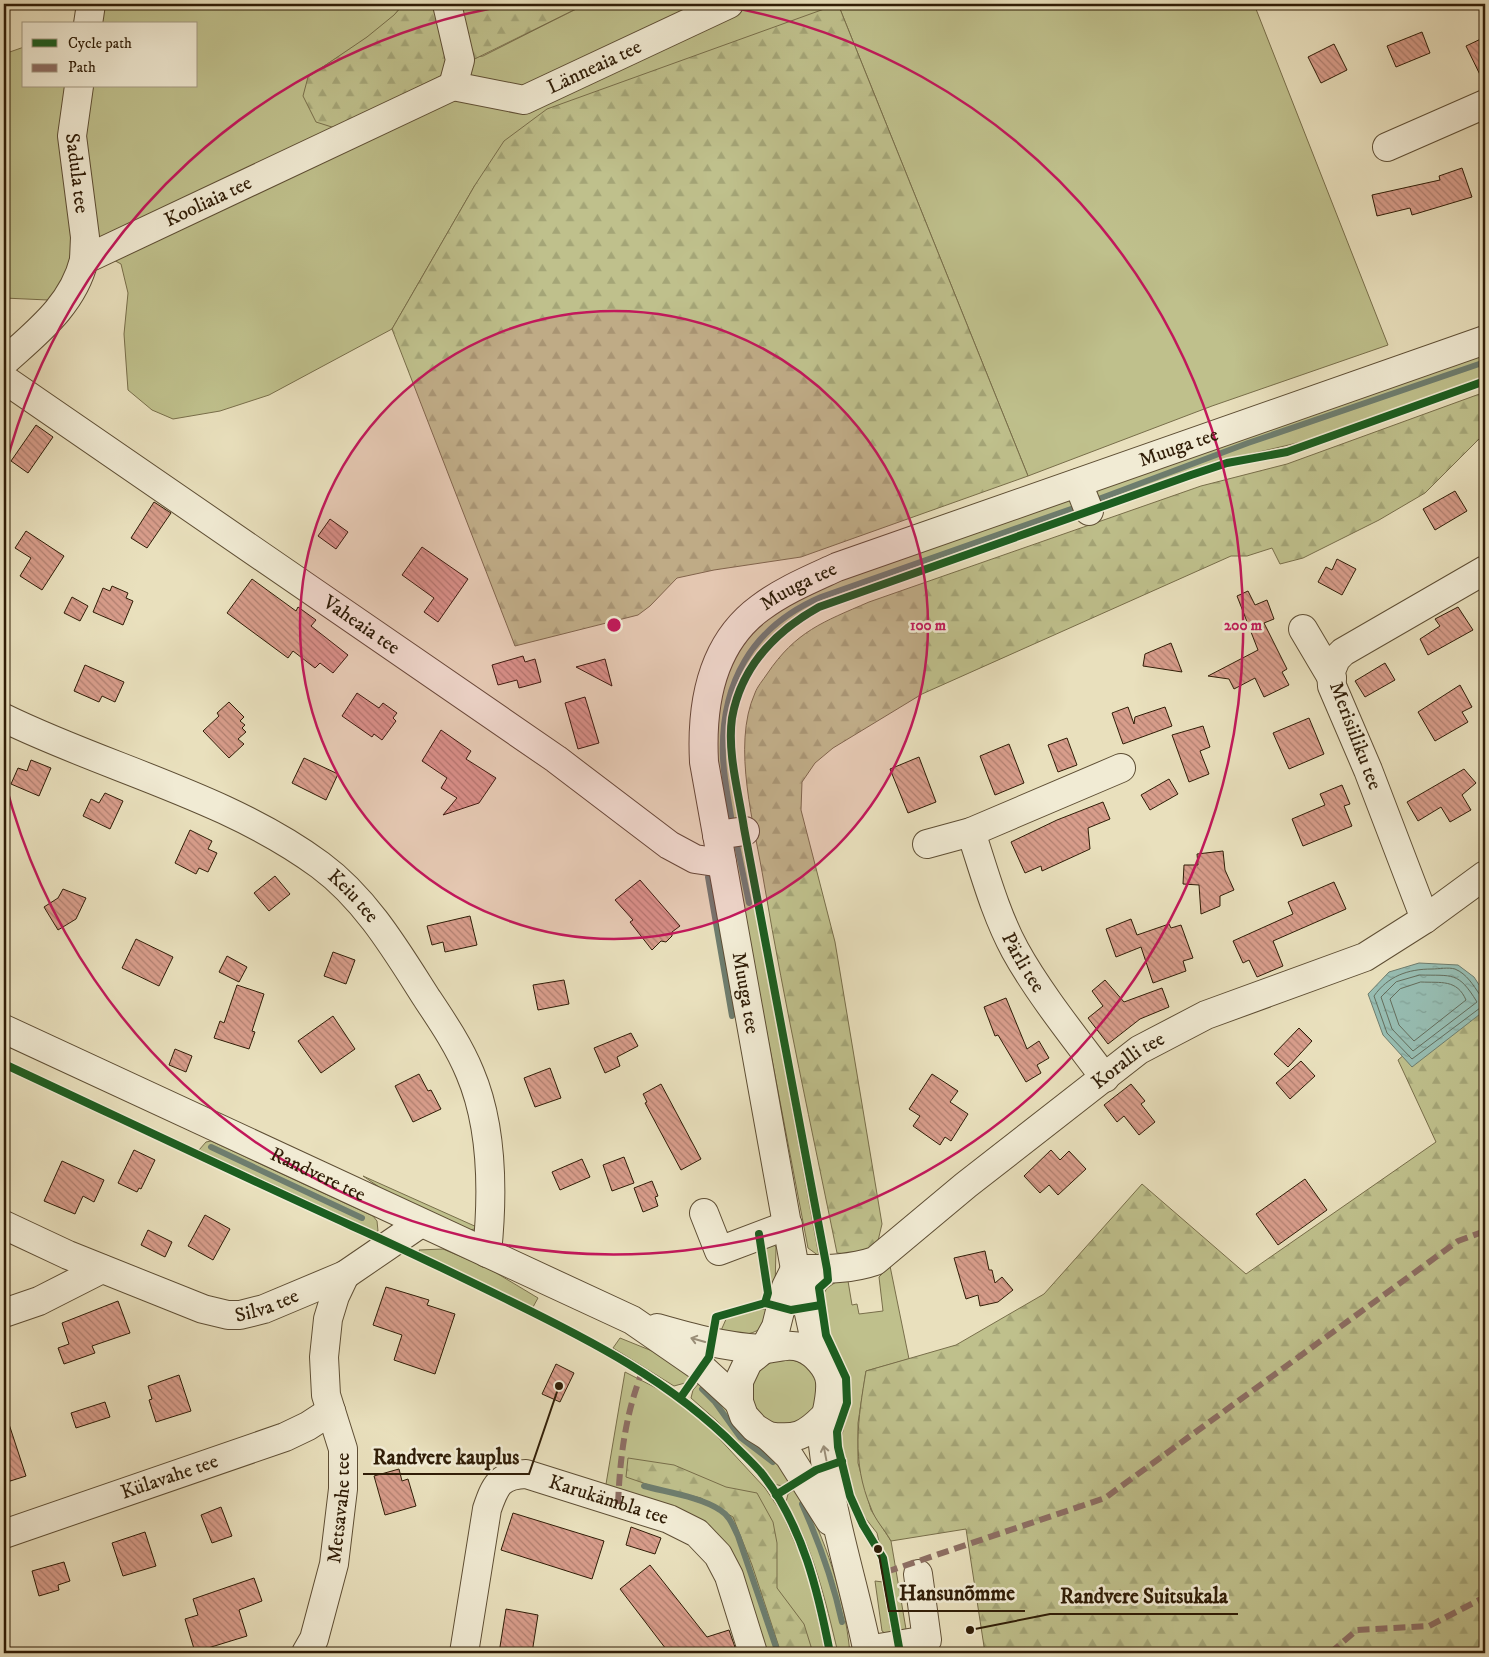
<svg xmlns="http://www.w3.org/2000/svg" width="1489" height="1657" font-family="'IM FELL DW Pica',serif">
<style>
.green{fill:#bfc08c;stroke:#786e4a}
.forest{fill:url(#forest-firs);stroke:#786e4a}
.water{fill:url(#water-ripples);stroke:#6e7d6e}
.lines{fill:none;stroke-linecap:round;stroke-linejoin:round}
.shore{stroke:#646d5c;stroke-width:1}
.stream{stroke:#6e7d6e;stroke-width:6}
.building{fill:url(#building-back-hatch);stroke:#301d07}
.minor-casing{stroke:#5e4e34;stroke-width:30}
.minor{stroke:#f1ebd4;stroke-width:28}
.quiet{stroke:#8d6e63;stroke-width:6;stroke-dasharray:12 6;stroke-linecap:butt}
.cycleway-casing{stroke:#f1ebd4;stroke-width:11}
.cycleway{stroke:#1b5e20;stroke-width:8}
.oneway{stroke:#9a8e78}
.ring{fill:none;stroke:#c2185b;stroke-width:2.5}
.labels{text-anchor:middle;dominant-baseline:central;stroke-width:5;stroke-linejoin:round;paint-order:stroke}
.street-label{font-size:20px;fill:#301d07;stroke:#f1ebd4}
.centre{fill:#c2185b;stroke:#f1ebd4;stroke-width:2.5}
.ring-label{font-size:15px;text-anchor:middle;font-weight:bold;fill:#c2185b;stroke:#f1ebd4;stroke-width:5;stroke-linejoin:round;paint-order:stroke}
.leader{fill:none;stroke:#301d07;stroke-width:2}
.callout-dot{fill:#301d07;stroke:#f1ebd4;stroke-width:2}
.callout-label{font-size:21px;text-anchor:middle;font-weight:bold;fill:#301d07;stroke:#f1ebd4;stroke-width:5;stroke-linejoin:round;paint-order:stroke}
</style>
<defs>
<pattern id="forest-firs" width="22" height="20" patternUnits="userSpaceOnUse" patternTransform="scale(1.25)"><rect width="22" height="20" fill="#bfc08c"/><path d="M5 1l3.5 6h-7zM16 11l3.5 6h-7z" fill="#a4a577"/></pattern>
<pattern id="water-ripples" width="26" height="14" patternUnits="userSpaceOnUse" patternTransform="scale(1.25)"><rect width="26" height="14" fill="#97bdb2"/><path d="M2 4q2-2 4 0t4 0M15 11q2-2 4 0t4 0" fill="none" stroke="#82a298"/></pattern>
<pattern id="building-back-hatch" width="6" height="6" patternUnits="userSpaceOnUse" patternTransform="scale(1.25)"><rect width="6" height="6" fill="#d89d8b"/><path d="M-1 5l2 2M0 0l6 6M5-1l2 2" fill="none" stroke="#b07f70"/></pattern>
</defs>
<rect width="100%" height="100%" fill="#e9e0bd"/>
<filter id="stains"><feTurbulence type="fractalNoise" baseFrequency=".004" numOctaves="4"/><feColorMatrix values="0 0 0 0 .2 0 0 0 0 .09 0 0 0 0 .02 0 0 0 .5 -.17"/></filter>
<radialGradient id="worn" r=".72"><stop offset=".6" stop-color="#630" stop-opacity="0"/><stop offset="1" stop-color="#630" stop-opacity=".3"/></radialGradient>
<g class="green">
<path d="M102,4h302c-25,31 -64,50 -96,73l175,-21 103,-52h668l134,341 -176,61 -184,70 -190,-472 -363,181 -83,144 -123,66 -49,16 -47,8 -21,-9 -24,-20 -4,-56 4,-41 -7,-29 -13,-7 -60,43 -44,-2v-244l20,-7v39h172v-62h-97z"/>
<polygon points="1485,349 1485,378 1318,438 1217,462 1093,505 1091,490"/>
<path d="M1071,497l10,12 -251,89c-60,27 -104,74 -103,143 1,27 7,54 12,80l-16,-2c-7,-47 -14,-100 4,-146 11,-28 33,-51 58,-67 34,-21 81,-36 119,-50 55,-19 111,-39 167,-59z"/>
<polygon points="741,838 749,875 819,1256 808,1248 730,840"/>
<polygon points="211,1141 373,1216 377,1221 378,1231 375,1232 199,1150 206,1142"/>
<polygon points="363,1176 479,1228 470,1230 395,1198"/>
<polygon points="764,1242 773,1244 776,1247 775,1289 771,1290"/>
<polygon points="443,1249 488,1268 538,1298 533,1307 420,1253 419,1250"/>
<polygon points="890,1266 909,1359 866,1371 858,1423 858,1463 871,1510 891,1541 907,1635 901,1636 877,1533 863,1515 854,1498 843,1456 841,1439 849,1405 850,1382 830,1332 823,1295 827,1288 836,1282 848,1281 852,1305 857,1304 859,1314 883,1311 879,1277"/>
<path d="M754,1309h13l-4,18c-13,10 -28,8 -44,8l8,-18z"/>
<polygon points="620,1338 662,1355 692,1375 685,1383 674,1386 613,1348"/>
<circle cx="785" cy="1392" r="33"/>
<polygon points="625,1372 664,1392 704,1422 765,1488 782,1513 806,1568 826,1653 765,1653 725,1552 605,1490"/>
<polygon points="701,1381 724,1404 739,1431 767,1453 792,1478 782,1486 774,1484 717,1421 691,1398 693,1390"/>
<path d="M798,1487c28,53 46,107 52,166h-12c-13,-54 -24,-103 -52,-151l2,-8z"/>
<polygon points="875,1581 883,1582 892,1638 882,1631"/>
</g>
<g class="forest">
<polygon points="404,4 586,4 335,128 316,122 303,96 308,77 367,37 394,15"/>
<polygon points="838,4 1028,476 801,557 714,570 677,578 650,606 638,615 515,646 392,329 475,185 504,141 547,109"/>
<path d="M1485,392v41l-60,60 -46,27 -76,38 -23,6 -8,-16 -25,8h-16l-309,138 -89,54 -18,15 -13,19 -1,28 34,132 47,282 -5,21 -13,11 -27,-3c-25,-123 -52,-246 -73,-370 -9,-56 -33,-137 -9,-190 2,-6 8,-13 12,-19 29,-43 56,-52 102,-72l332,-116 86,-22z"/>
<path d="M1485,985v668h-500l-19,-124 -75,12c-6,-11 -16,-21 -20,-33 -20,-47 -13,-89 -5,-137l90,-26 88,-51 98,-110 104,90 190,-132 -38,-82z"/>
<polygon points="628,1458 674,1465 726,1487 757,1493 773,1522 777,1543 777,1588 804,1624 813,1653 781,1653 752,1565 733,1517 701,1498 655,1487 626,1477"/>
</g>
<polygon class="water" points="1419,963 1458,965 1474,977 1485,994 1484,1011 1412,1067 1383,1035 1368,994 1389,972"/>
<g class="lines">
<g class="shore">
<path d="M1420,975c33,1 38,-4 57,27l-64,49 -21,-22 -11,-32 15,-15z"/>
<path d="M1421,982c20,1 36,-3 45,18l-52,41 -15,-16 -9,-26 10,-10z"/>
<path d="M1485,996l-5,-1c-7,-10 -13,-21 -25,-26 -7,-2 -16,0 -23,0 -24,0 -44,7 -58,27l13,37 25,26 68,-51 5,-1"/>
</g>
<g class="stream">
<polyline points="1096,500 1248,443 1485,362"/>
<path d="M732,823c-3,-21 -8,-43 -9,-65 -3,-74 28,-131 98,-161l253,-89"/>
<polyline points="737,845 749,903"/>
<polyline points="708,877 732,1016"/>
<polyline points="211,1147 362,1218"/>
<polyline points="702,1389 715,1402 740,1437 773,1462"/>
<path d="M644,1486c22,6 57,11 76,24 10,6 13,16 18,26l40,117"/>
<path d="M802,1504c17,38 31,77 40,118"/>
</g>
</g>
<g class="building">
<polygon points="1422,32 1430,53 1396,67 1387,46"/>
<polygon points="1485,37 1485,85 1466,46"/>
<polygon points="1334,44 1347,70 1321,83 1308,57"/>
<polygon points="1462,168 1472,197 1412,215 1410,208 1377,216 1372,195 1440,180 1439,176"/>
<polygon points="36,425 53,437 28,473 11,461"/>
<polygon points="1455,491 1467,511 1435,530 1423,509"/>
<polygon points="154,502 171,513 147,548 131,538"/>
<polygon points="330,519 348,532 336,549 318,536"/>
<polygon points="26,531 64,556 42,590 20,576 31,558 15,548"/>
<polygon points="422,547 468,579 438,622 424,612 434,598 402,575"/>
<polygon points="1337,559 1356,569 1342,595 1318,582 1326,567 1332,570"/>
<polygon points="252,579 296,611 298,607 316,620 311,626 348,655 333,673 320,663 315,668 293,651 288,658 227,613"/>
<polygon points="112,586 128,593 126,598 133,601 123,625 93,612 103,588 110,591"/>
<polygon points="1248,591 1255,605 1267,600 1274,619 1264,623 1287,669 1282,672 1289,685 1264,697 1255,678 1234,689 1229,679 1208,676 1258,650 1237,596"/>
<polygon points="72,597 88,606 80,621 64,613"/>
<polygon points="1458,607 1473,630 1428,655 1420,639 1440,626 1435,619"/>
<polygon points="1171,643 1182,672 1143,666 1145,654"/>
<polygon points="523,656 525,662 535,659 541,682 519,688 517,680 498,685 492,665"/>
<polygon points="605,659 612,686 576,667"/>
<polygon points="1385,663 1395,680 1365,697 1355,681"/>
<polygon points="85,665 124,682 115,702 102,696 99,702 74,691"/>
<polygon points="1460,685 1472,707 1462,712 1468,722 1435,741 1418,712"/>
<polygon points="357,693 379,708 383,703 397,713 393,718 396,721 382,740 374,734 372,737 342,716"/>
<polygon points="585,697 599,743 578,749 565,703"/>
<polygon points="229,702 244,717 240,721 245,725 242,728 246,732 238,739 244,744 229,758 203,731 219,716 217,713"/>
<polygon points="1128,707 1134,724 1135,717 1165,707 1172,726 1123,744 1112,713"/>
<polygon points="1309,718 1324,754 1289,769 1273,733"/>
<polygon points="1203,726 1210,747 1200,751 1209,774 1189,782 1172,735"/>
<polygon points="441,730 471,751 466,759 496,778 479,803 443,815 457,798 441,788 447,778 422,761"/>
<polygon points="1067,738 1077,765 1058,772 1048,745"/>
<polygon points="1009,744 1024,783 995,795 980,756"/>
<polygon points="919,757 936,802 908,813 890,769"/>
<polygon points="304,758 338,774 326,800 292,783"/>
<polygon points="31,760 51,768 39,796 11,784 18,768 27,771"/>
<polygon points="1464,769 1476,783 1462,795 1471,810 1450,822 1441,807 1418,821 1407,802"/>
<polygon points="1169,779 1178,794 1150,810 1141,795"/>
<polygon points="1342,785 1350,804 1344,806 1352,826 1303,846 1292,819 1325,805 1320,794"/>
<polygon points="105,793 123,801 110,829 83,816 91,799 99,803"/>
<polygon points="1103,802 1110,819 1088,828 1090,849 1042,871 1041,866 1025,873 1011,842 1057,820"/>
<polygon points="190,830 212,841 208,849 217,853 208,872 199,868 196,874 175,863"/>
<polygon points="1223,851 1225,870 1234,890 1220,896 1220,906 1201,914 1199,885 1183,884 1184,865 1198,865 1197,854"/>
<polygon points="275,876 290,894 269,911 254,893"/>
<polygon points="640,880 680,926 672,932 672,936 666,942 661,941 652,950 630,922 633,920 615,900"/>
<polygon points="1334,882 1346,909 1273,941 1283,966 1257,977 1249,960 1243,963 1233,941 1293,914 1288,902"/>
<polygon points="63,889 86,898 76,919 58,930 44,907 58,898"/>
<polygon points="470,916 477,945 445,952 443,942 432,945 427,926"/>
<polygon points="1131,919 1137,935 1169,924 1171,928 1181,925 1193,958 1183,961 1186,971 1153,983 1141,947 1116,957 1106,929"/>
<polygon points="136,939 173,957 159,986 122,968"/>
<polygon points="333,952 355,960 346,984 324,976"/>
<polygon points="227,956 247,967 239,982 219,972"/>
<polygon points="564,980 569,1004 538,1010 533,985"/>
<polygon points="1105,980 1124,1002 1162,988 1169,1007 1140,1019 1108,1044 1088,1018 1103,1006 1092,991"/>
<polygon points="237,985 264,994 252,1031 255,1032 249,1049 214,1038 220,1021 224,1023"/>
<polygon points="1006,998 1027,1049 1039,1041 1049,1058 1037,1065 1041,1073 1026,1082 998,1035 995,1036 984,1007"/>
<polygon points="333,1016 355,1049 321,1073 298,1041"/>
<polygon points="1299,1028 1312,1041 1288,1067 1274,1054"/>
<polygon points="631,1033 638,1046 617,1057 620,1066 605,1073 594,1048"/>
<polygon points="175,1049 192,1056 186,1072 169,1065"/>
<polygon points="1301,1061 1315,1076 1290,1099 1276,1083"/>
<polygon points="550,1068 561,1098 535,1107 524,1078"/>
<polygon points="419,1074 428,1091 431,1090 441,1109 413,1122 395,1086"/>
<polygon points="932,1074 958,1091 950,1102 968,1114 951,1141 945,1137 940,1145 913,1126 920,1116 909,1109"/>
<polygon points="661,1084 701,1159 681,1170 645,1103 647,1102 643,1094"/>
<polygon points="1131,1084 1145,1101 1141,1104 1155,1122 1139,1135 1124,1116 1117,1122 1104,1105"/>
<polygon points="134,1150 155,1160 141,1189 139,1188 137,1192 118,1183"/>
<polygon points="1051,1150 1060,1160 1069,1151 1086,1169 1058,1195 1049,1185 1040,1193 1024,1176"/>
<polygon points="624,1157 634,1183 612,1191 603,1165"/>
<polygon points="582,1159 590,1177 560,1190 552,1172"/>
<polygon points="62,1161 104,1180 94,1202 83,1196 75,1214 44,1201"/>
<polygon points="1305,1179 1327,1210 1278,1245 1256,1214"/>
<polygon points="652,1181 658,1196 655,1197 658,1206 643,1212 634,1188"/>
<polygon points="205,1215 230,1229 213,1260 188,1246"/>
<polygon points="148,1230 172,1242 165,1257 141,1245"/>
<polygon points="985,1251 989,1270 992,1270 995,1283 1002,1277 1013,1290 998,1302 980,1306 978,1295 966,1299 954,1258"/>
<polygon points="386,1287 429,1300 427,1305 455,1314 435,1374 394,1360 402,1335 373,1325"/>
<polygon points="118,1301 130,1333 92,1346 95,1353 64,1364 58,1348 69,1344 62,1323"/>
<polygon points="556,1364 574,1373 560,1402 542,1394"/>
<polygon points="179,1375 191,1411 156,1422 149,1400 152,1399 148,1386"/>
<polygon points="105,1402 110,1417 76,1428 71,1413"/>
<polygon points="4,1418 7,1418 26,1476 4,1483"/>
<polygon points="399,1469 402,1481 408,1479 416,1506 385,1515 374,1476"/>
<polygon points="221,1507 232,1536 212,1543 201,1515"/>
<polygon points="513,1513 604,1541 592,1579 501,1550"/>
<polygon points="631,1527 661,1538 655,1554 626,1545"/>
<polygon points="145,1532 156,1566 123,1576 112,1543"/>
<polygon points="64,1562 70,1581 58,1585 59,1590 39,1596 32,1571"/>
<polygon points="650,1565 707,1637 729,1630 737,1653 669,1653 620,1589"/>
<polygon points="254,1578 262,1601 239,1610 247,1636 195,1652 185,1619 198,1615 193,1599"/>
<polygon points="506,1609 538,1615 532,1653 499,1653"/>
</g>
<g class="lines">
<defs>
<g id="minor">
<polyline points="447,4 460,60 453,86"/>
<polyline points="88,24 91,4"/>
<path id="s1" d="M79,86l-7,50 13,101 -1,23"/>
<path id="s2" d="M453,86l71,14 205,-96"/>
<polyline points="1387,147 1485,104"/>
<path id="s3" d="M4,362c33,-30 69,-57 80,-102l369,-174"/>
<path id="s4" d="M4,379l552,380 113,86 26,14 27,4"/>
<polyline points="1078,483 1089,511"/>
<polyline points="1303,629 1332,678"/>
<path id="s5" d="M4,718c102,50 224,79 316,147 46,34 76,85 106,132 16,24 33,49 44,76 23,54 23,122 17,180"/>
<path id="s6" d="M971,832c13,39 24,81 44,118 23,42 60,88 90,128"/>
<polyline points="717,835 745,831"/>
<polyline points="927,844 971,832 1121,768"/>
<polyline points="1425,919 1368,770 1332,686 1331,671 1336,659 1343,652 1485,570"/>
<path id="s7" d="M4,1029l628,291 71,49 36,33"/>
<polyline points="704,1213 719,1251 788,1225"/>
<path id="s8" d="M4,1225l64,30 135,54 25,6h12l24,-6 81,-34 76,-52"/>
<path id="s9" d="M795,1269c27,0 54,1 80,-8l91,-76 173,-135 67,-35 159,-58 60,-38 60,-44"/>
<polyline points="795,1269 786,1287 776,1327 764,1349 748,1362 739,1381 739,1402 744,1416 755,1428 768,1436 789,1456 830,1521"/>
<polyline points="4,1313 39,1301 102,1269"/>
<path d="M657,1328c35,10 68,19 104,21 15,1 25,-7 41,-1 13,5 27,20 28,34 2,22 -9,40 -7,63 8,71 31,139 45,208"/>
<path id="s10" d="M819,1359l-16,-73 -8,-17 -91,-507c-3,-57 7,-118 56,-154 24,-18 51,-29 77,-41l648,-227"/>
<path d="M768,1436c28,4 37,0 56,-19"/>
<path id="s11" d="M4,1534l281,-97 23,-11 23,-15"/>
<polyline points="867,1650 927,1640 918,1574"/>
<path id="s12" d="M306,1653l8,-14 20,-75 9,-75v-40l-17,-54 -2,-38 4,-38 7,-23 10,-21"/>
<path id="s13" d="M464,1653l23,-144c8,-23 12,-34 39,-35l143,45 28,14 21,22 11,21 24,77"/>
</g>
</defs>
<use href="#minor" class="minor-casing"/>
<use href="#minor" class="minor"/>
<g class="quiet">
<path d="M618,1504c2,-46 7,-88 24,-132"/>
<polyline points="886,1572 1105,1498 1458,1241 1485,1231"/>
<polyline points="1330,1653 1357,1630 1429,1626 1485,1597"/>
</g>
<defs>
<g id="cycleway">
<path d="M4,1064c116,54 231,109 348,162 52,23 103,48 154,73 84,41 165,82 231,149 9,9 19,18 26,27 40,52 55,116 67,178"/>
<polyline points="759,1234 768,1293 765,1303"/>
<polyline points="681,1397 709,1357 716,1317 765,1303 791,1310 821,1305"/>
<polyline points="776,1495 816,1470 842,1461"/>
<path d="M900,1653l-17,-95 -20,-33 -13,-29 -12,-49 -1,-15 10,-29 -1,-25 -20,-43 -7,-47 9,-8 -1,-11 -83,-441c-5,-34 -17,-75 -12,-110 9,-51 44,-87 87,-111l372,-132 36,-12 60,-11 198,-71"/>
</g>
</defs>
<use href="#cycleway" class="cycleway-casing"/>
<use href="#cycleway" class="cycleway"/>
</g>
<defs><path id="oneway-shaft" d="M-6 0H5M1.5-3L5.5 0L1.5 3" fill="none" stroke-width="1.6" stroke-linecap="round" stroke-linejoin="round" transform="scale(1.25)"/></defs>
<g class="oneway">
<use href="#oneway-shaft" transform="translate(698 1340) rotate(-164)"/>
<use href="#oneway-shaft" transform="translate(825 1453) rotate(-101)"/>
</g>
<circle cx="614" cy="625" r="314" fill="#c2185b" fill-opacity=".12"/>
<g class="ring">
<circle cx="614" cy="625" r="314"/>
<path d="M5 468A629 629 0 0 1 510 5M718 5A629 629 0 1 1 5 782"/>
</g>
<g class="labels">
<g class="street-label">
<text stroke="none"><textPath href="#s2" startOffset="150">Länneaia tee</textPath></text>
<text stroke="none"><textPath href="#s1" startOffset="88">Sadula tee</textPath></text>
<text stroke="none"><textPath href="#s3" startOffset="269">Kooliaia tee</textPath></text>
<text stroke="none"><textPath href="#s10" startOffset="1229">Muuga tee</textPath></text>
<text stroke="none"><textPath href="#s10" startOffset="824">Muuga tee</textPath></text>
<text stroke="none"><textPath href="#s4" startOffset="434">Vaheaia tee</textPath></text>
<text transform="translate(1355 736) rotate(69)">Merisiiliku tee</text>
<text stroke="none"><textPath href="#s5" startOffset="395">Keiu tee</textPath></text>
<text stroke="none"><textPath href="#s6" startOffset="141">Pärli tee</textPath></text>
<text transform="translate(745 993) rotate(80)">Muuga tee</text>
<text stroke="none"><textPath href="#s9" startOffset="404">Koralli tee</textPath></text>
<text stroke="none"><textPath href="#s7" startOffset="346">Randvere tee</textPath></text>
<text stroke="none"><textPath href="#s8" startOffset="282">Silva tee</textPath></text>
<text stroke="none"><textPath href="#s11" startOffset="175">Külavahe tee</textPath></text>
<text stroke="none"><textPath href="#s13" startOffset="290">Karukämbla tee</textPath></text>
<text stroke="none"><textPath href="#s12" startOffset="150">Metsavahe tee</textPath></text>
</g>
</g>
<circle cx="614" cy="625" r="8" class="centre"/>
<g class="ring-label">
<text x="928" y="630">100 m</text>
<text x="1243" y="630">200 m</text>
</g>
<path class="leader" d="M559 1386L529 1474H363M878 1549L889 1611H1025M970 1630L1050 1614H1238"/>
<g class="callout-dot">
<circle cx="559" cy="1386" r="5"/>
<circle cx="878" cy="1549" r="5"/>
<circle cx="970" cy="1630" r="5"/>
</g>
<g class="callout-label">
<text x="446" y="1464">Randvere kauplus</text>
<text x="957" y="1600">Hansunõmme</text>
<text x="1144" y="1603">Randvere Suitsukala</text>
</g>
<rect width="1489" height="1657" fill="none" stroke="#e9e0bd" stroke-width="20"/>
<rect x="5" y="5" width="1479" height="1647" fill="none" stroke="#301d07" stroke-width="2.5"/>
<rect x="10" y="10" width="1469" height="1637" fill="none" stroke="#301d07"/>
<rect x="22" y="22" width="175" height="65" fill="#f1ebd4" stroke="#a49982"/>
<rect x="32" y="39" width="25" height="8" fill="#1b5e20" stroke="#a49982"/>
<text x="68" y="48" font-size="15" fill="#301d07">Cycle path</text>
<rect x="32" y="64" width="25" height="8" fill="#8d6e63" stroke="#a49982"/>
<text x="68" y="72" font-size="15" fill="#301d07">Path</text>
<rect width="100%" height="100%" filter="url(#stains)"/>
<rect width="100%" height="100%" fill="url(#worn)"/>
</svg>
